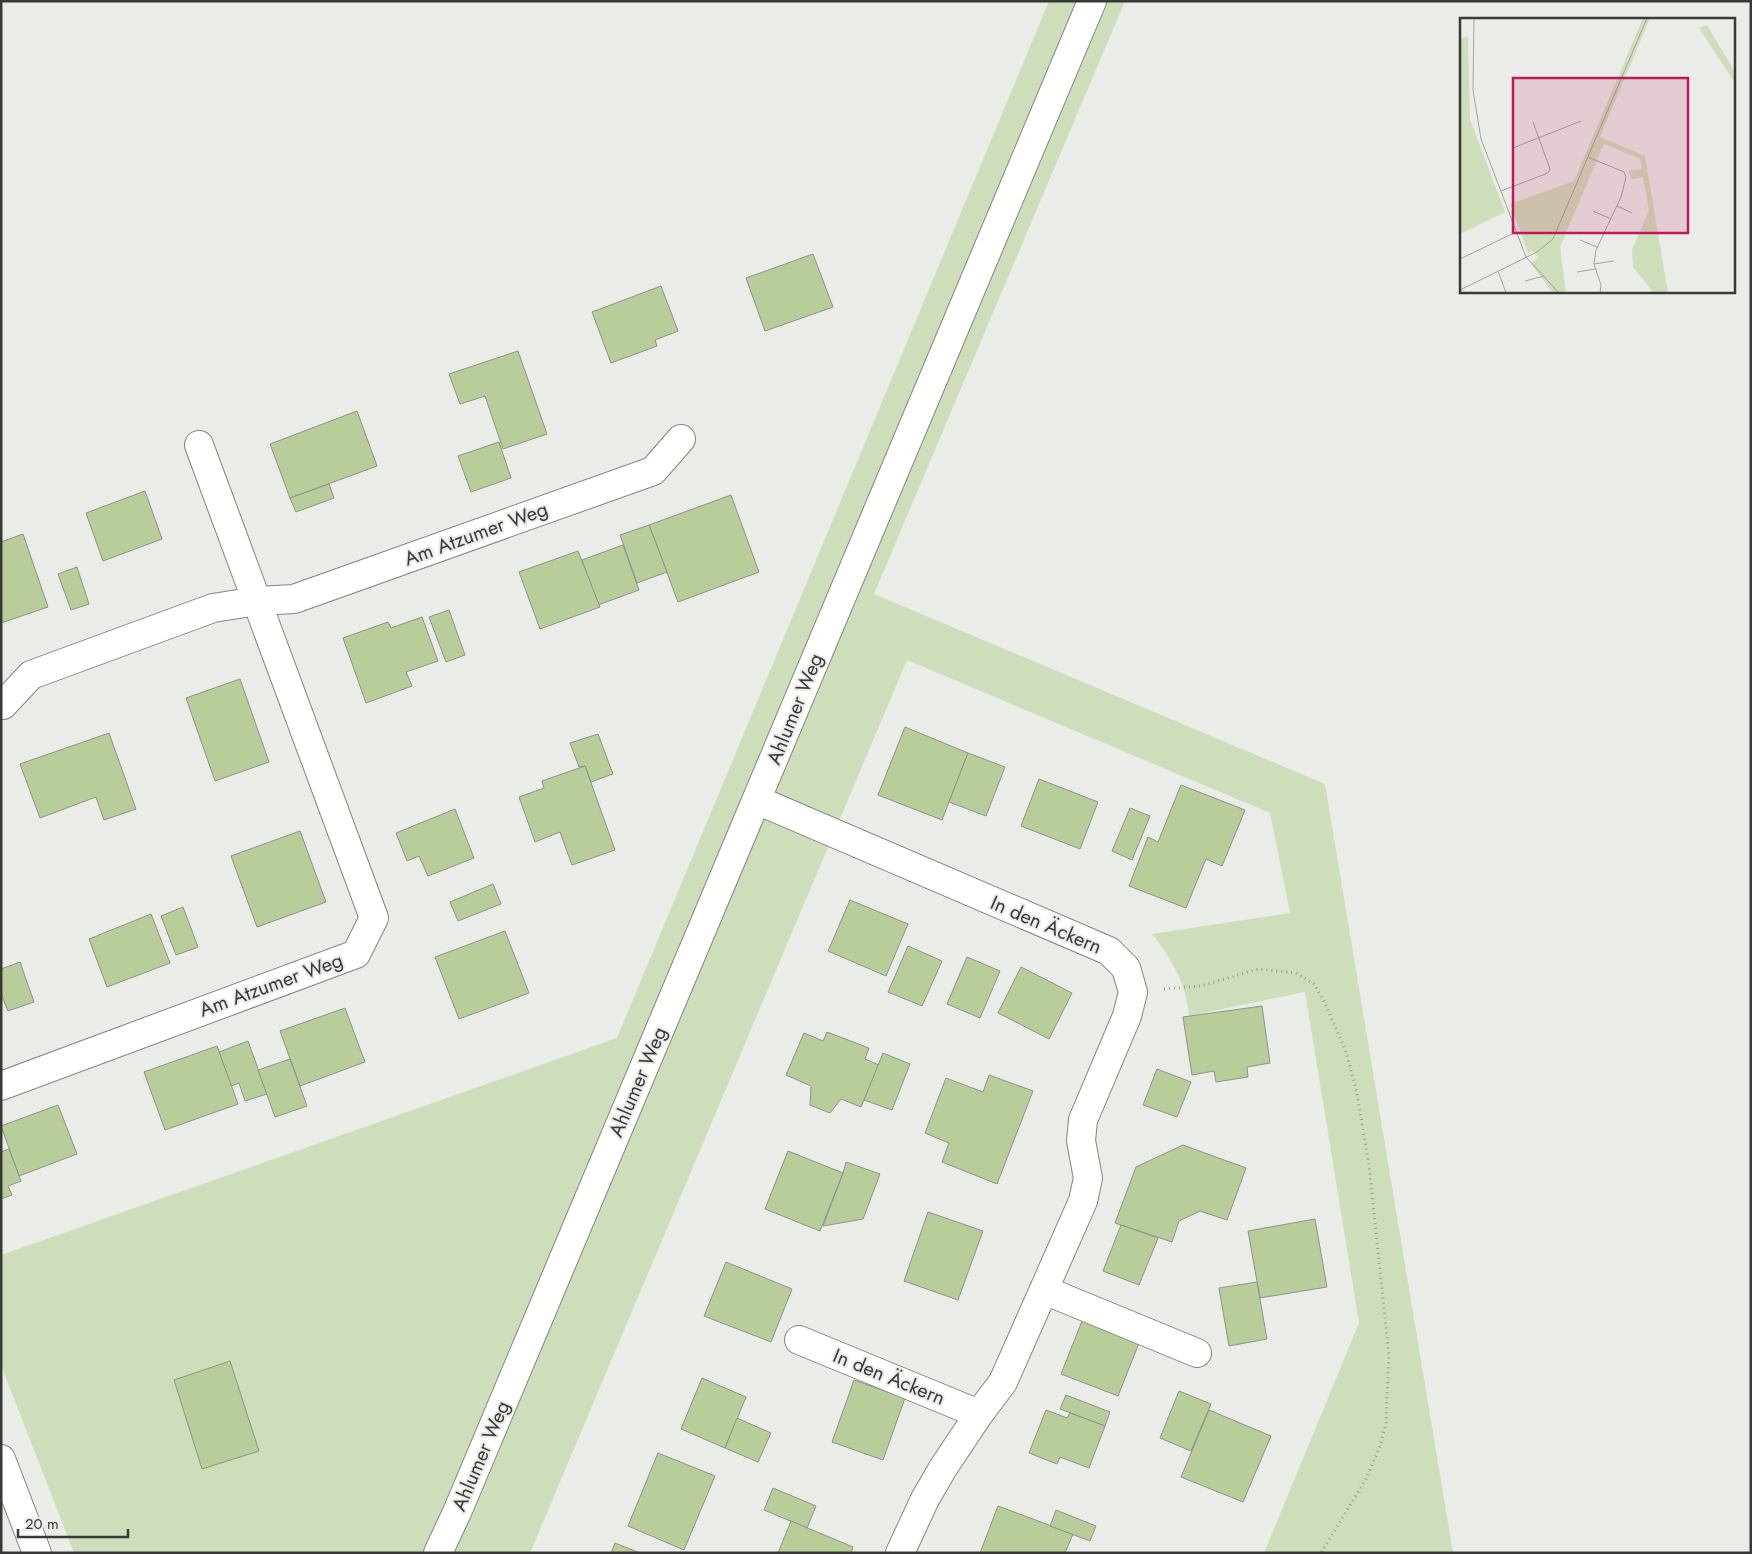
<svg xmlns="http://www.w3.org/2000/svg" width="1752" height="1554" font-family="Jost,sans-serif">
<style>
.green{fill:#cfdeba}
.building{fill:#b9cd9b;stroke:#8f928c}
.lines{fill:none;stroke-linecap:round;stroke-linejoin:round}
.minor-casing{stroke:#83857f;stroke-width:30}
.tertiary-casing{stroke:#83857f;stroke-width:30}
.path{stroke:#9a9c98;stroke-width:3;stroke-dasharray:1 4;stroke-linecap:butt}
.minor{stroke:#fff;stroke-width:28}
.tertiary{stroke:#fff;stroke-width:28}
.labels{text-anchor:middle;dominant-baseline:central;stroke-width:4;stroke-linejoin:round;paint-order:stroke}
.street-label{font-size:20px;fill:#393a38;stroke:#eaede7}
.inset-road{fill:none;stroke:#a3a5a1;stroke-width:1}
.view{fill:#c2185b;fill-opacity:0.15;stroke:#c2185b;stroke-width:2.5}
.inset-edge{fill:none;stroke:#393a38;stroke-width:2.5}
</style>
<rect width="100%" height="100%" fill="#eaede7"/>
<path class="green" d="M1049,1h76l-251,593 451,190 128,769h-189l95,-230 -54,-331 -116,24c-3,-34 -17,-56 -37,-82l138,-21 -20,-100 -363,-153 -377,893h-456l-73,-188v-110l616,-217z"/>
<g class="building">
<polygon points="813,254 833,307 765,331 746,278"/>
<polygon points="661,286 678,331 655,340 657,346 611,363 592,312"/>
<polygon points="518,351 547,434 503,449 485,396 460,404 449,374"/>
<polygon points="357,411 377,466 290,498 270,444"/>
<polygon points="499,442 511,478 471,492 458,456"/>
<polygon points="329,484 334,498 296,512 290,498"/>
<polygon points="145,491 162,539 103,561 86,513"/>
<polygon points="731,495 759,572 678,602 649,525"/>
<polygon points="649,525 667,572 637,583 620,535"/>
<polygon points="23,534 48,607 1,623 1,542"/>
<polygon points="623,545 639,590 598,605 582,560"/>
<polygon points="578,551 600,607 540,629 519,572"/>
<polygon points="77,567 89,604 71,610 58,574"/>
<polygon points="449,610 465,655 446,662 429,617"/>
<polygon points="422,617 438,661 406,672 412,686 366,703 343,638 388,622 391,628"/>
<polygon points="240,679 269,762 215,781 186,698"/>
<polygon points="905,727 968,753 942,820 878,795"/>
<polygon points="109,733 136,809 104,820 96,797 40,818 20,764"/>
<polygon points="598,734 613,774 591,782 585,766 579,767 570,743"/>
<polygon points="968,753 1005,767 986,816 949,802"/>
<polygon points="585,766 615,850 572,865 560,832 535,842 519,797 544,788 542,781"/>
<polygon points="1039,779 1098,802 1080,849 1021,826"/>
<polygon points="1181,785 1245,810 1222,866 1206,859 1186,908 1129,886 1148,837 1158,842"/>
<polygon points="1130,808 1150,816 1132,860 1112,851"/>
<polygon points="455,809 474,858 428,876 419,856 407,861 396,833"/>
<polygon points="300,831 326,902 257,927 231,856"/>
<polygon points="493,884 501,904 458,921 450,902"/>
<polygon points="850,900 908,924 886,976 828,951"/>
<polygon points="183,907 198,947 176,955 161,916"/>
<polygon points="151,914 170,963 107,987 89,939"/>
<polygon points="505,931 529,993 459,1019 435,957"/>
<polygon points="908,946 942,961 922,1006 888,992"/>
<polygon points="967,957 1000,971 980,1018 947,1004"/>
<polygon points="20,962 34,1002 8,1011 1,994 1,969"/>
<polygon points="1021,967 1072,993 1049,1039 998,1013"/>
<polygon points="1262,1006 1270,1063 1247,1067 1248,1077 1216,1082 1214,1071 1192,1075 1183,1017"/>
<polygon points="345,1008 365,1062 300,1086 280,1031"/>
<polygon points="827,1032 869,1048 865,1059 879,1065 861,1107 841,1099 830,1113 810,1105 811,1086 786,1075 804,1033 823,1041"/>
<polygon points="248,1041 267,1094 245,1101 239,1083 231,1086 219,1052"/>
<polygon points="217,1046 238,1104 165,1130 144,1072"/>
<polygon points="883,1053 910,1064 892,1110 864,1100"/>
<polygon points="290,1059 307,1106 275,1117 258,1070"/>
<polygon points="1157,1069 1191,1082 1177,1117 1143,1105"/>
<polygon points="989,1075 1033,1091 997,1184 942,1162 949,1143 925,1133 946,1078 983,1092"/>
<polygon points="58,1105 77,1154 19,1176 1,1126"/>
<polygon points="1183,1145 1246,1168 1227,1220 1200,1211 1179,1221 1172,1242 1115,1223 1136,1167"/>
<polygon points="9,1149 21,1181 8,1186 12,1195 1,1199 1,1152"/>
<polygon points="788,1151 843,1173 820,1231 765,1209"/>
<polygon points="846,1162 880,1174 863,1219 823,1226 843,1173"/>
<polygon points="928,1212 983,1231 958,1300 904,1281"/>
<polygon points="1315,1219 1327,1287 1260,1298 1248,1231"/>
<polygon points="1121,1225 1158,1238 1139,1285 1103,1271"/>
<polygon points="726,1262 792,1289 771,1342 704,1316"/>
<polygon points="1257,1282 1267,1339 1229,1346 1219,1288"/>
<polygon points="1084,1316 1141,1338 1118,1396 1061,1374"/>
<polygon points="230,1361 259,1451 202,1469 174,1380"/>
<polygon points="702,1378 746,1397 725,1448 681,1429"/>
<polygon points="854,1380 905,1398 883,1460 832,1442"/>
<polygon points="1179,1391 1211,1404 1191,1451 1160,1438"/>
<polygon points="1066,1395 1110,1412 1105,1426 1060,1409"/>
<polygon points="1046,1410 1067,1418 1070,1413 1105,1426 1089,1468 1060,1457 1057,1464 1029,1453"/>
<polygon points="1209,1410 1271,1436 1243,1502 1181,1477"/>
<polygon points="737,1418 771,1433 758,1462 725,1448"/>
<polygon points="658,1453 715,1476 684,1550 628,1526"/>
<polygon points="773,1488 816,1506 807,1528 764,1510"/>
<polygon points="998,1506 1073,1534 1065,1553 980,1553"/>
<polygon points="1056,1510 1096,1526 1090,1541 1050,1526"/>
<polygon points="791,1521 853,1547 851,1553 778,1553"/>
<polygon points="615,1543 640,1553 611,1553"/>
</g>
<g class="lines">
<defs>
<g id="minor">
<polyline points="3,705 31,675 213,608 257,601 294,599 653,471 681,439"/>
<polyline points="757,800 1109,951 1126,968 1133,992 1127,1016 1083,1120 1081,1141 1088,1178 1083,1201 1003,1382 979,1414 943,1468 925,1499 900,1553"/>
<polyline points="1,1086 356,954 374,918 199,445"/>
<polyline points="1044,1290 1197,1353"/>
<polyline points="799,1340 979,1414"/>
</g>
<g id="tertiary">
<polyline points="1,1459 37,1553"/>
<polyline points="438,1553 458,1510 1092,1"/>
</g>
</defs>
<use href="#minor" class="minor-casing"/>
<use href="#tertiary" class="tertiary-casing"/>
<polyline class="path" points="1164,989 1201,986 1258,969 1296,973 1314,984 1324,1001 1345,1049 1356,1088 1369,1165 1389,1356 1387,1396 1386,1423 1380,1446 1366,1479 1321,1553"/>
<use href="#minor" class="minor"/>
<use href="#tertiary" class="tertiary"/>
</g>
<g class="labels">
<g class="street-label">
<text transform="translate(476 534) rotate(-20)">Am Atzumer Weg</text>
<text transform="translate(795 709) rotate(-68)">Ahlumer Weg</text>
<text transform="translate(1046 925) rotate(23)">In den Äckern</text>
<text transform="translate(271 985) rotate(-20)">Am Atzumer Weg</text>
<text transform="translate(638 1082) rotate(-67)">Ahlumer Weg</text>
<text transform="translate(889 1377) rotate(22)">In den Äckern</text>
<text transform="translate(481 1456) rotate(-67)">Ahlumer Weg</text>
</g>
</g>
<g transform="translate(1460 18)">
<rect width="275" height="275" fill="#eaede7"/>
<path d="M183,0h7l-50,119 45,19 23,137h-14l-21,-26 -1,-17 17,-40 -6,-33 -11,2 -4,-8 14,-2 -2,-10 -36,-15 -44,103 6,46h-13l-22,-29 7,-7 -5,-6 -5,2 -18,-49 64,-23zM247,7l28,47v11l-36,-55zM8,18l2,83 35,93 -45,22v-195z" fill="#cfdeba"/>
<path class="inset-road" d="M14,0l-1,72 8,49 45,118 33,36M53,130l68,-27M128,139l36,15 2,5 -5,20 -25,53 -2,14 7,21 -1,8M41,173l47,-18 2,-4 -17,-47M157,188l15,7M133,193l18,8M120,222l17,7M0,241l56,-27M134,246l20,-3M38,253l8,22M117,254l18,-3M65,263l19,-5M0,272l77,-38 16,-13 94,-221"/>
<path class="view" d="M53,60h175v155h-175z"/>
<rect width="275" height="275" class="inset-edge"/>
</g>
<rect width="1752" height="1554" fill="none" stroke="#393a38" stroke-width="5"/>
<path d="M18 1529v8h110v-8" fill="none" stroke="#393a38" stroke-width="2.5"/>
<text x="25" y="1529" font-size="15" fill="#393a38" stroke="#eaede7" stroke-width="4" paint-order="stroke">20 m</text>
</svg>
